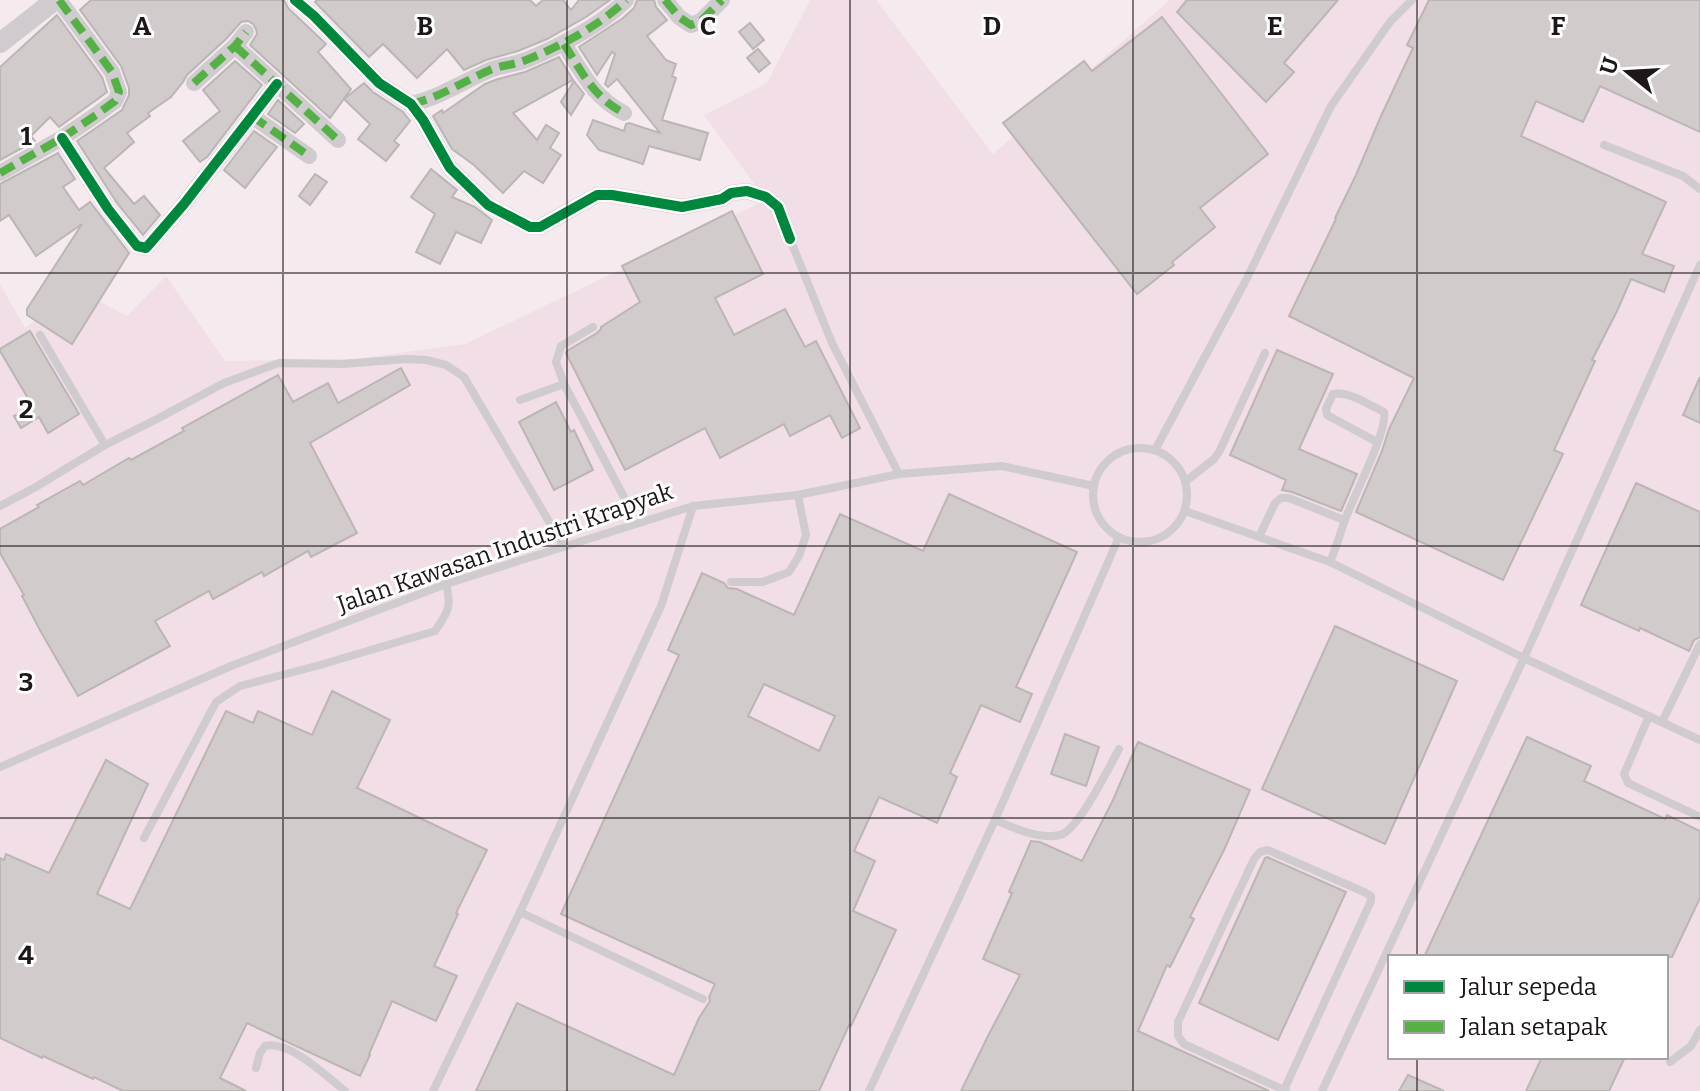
<svg xmlns="http://www.w3.org/2000/svg" width="1700" height="1091" font-family="Bitter,serif">
<style>
.built{fill:#f1dee6;fill-rule:evenodd}
.building{fill:#d2cbcc;stroke:#bcb5b6;stroke-width:2;fill-rule:evenodd}
.lines{fill:none;stroke-linecap:round;stroke-linejoin:round}
.service{stroke:#cfcbce;stroke-width:8}
.minor{stroke:#cfcbce;stroke-width:16}
.tertiary{stroke:#cfcbce;stroke-width:20}
.quiet{stroke:#55b145;stroke-width:8;stroke-dasharray:16 8;stroke-linecap:butt}
.cycleway-casing{stroke:#fff;stroke-width:15}
.cycleway{stroke:#00873e;stroke-width:10}
.grid{fill:none;stroke:#1d171a;stroke-width:2;stroke-opacity:0.55}
.labels{text-anchor:middle;dominant-baseline:central;stroke-width:6;stroke-linejoin:round;paint-order:stroke}
.street-label{font-size:24px;fill:#1d171a;stroke:#fff}
.grid-label{font-size:26px;text-anchor:middle;font-weight:bold;fill:#1d171a;stroke:#fff;stroke-width:6;stroke-linejoin:round;paint-order:stroke}
</style>
<rect width="100%" height="100%" fill="#f5ebef"/>
<path class="built" d="M810,0h66l117,154 177,-154h530v1091h-1700v-807l25,44 51,-39 51,27 39,-40 59,85 130,-2 110,-15 301,-144 -62,-85 63,-32zM1390,957h276v100h-276z"/>
<g class="building">
<polygon points="91,0 284,0 288,8 326,44 318,52 351,89 330,118 250,45 257,34 256,29 253,24 248,21 241,22 227,38 187,75 183,82 171,97 148,113 150,116 127,133 134,142 104,168 134,204 144,196 160,215 143,235 117,203 77,141 122,110 129,95 129,88 121,66 80,10"/>
<polygon points="317,0 530,0 536,6 543,0 563,0 571,10 579,0 610,0 586,17 547,39 518,51 486,60 464,70 447,49 417,78 383,44 369,57 315,2"/>
<polygon points="637,0 654,0 656,7 667,20 647,36 666,60 676,64 672,76 676,78 662,120 708,133 700,160 649,146 643,164 599,150 587,135 593,120 624,131 626,124 629,123 660,133 617,79 608,87 605,84 615,54 612,52 597,75 579,47 623,18 634,8"/>
<polygon points="1187,0 1338,0 1284,63 1294,72 1266,102 1177,12"/>
<polygon points="1429,0 1700,0 1700,132 1600,86 1583,122 1536,101 1521,136 1666,202 1642,254 1674,266 1664,292 1631,279 1617,311 1592,360 1595,361 1554,450 1563,454 1503,580 1356,512 1382,451 1389,429 1414,378 1289,316 1336,219 1335,218 1356,175 1381,116 1413,48 1407,45"/>
<polygon points="57,15 102,77 107,92 59,127 50,117 31,136 35,141 0,160 0,67"/>
<polygon points="1162,17 1268,154 1200,208 1215,227 1172,262 1174,265 1137,294 1003,123 1084,61 1092,71"/>
<polygon points="750,23 764,40 753,49 739,32"/>
<polygon points="758,49 770,63 759,72 747,58"/>
<polygon points="559,57 573,80 513,113 537,140 546,125 559,133 550,148 561,155 543,183 524,171 503,193 474,165 452,149 433,116 442,110 443,113 485,84 498,79 525,72"/>
<polygon points="235,61 262,85 207,157 200,162 183,141 220,111 203,90"/>
<polygon points="574,81 584,94 571,115 561,102"/>
<polygon points="364,83 373,92 403,112 410,121 394,141 399,145 386,161 358,139 370,124 344,99"/>
<polygon points="278,100 304,124 295,133 268,114"/>
<polygon points="254,131 277,147 245,188 224,170"/>
<polygon points="58,153 75,179 63,187 79,210 90,202 129,253 72,344 27,315 27,309 82,224 36,256 9,215 0,221 0,184"/>
<polygon points="431,169 457,190 452,197 475,207 492,220 481,243 456,232 440,264 416,252 435,214 411,197"/>
<polygon points="315,174 327,182 310,205 299,196"/>
<polygon points="732,211 763,274 715,298 734,335 785,309 805,347 816,341 860,428 842,438 830,415 790,436 784,424 720,458 705,428 625,470 566,353 567,351 597,333 601,329 601,327 640,302 622,266"/>
<polygon points="30,331 79,414 48,433 39,417 21,428 14,416 32,405 0,351 0,349"/>
<polygon points="1277,350 1333,374 1299,449 1357,474 1341,511 1292,492 1282,490 1286,480 1230,455"/>
<polygon points="401,368 410,385 310,443 357,533 311,557 308,551 264,576 262,572 213,599 209,591 155,621 170,646 78,696 41,632 22,596 24,595 0,553 0,529 39,507 37,505 80,481 83,485 129,458 131,460 184,431 182,428 278,375 293,402 328,383 338,403"/>
<polygon points="1700,377 1700,423 1683,415"/>
<polygon points="556,402 571,432 574,430 593,470 554,490 519,422"/>
<polygon points="1636,483 1700,512 1700,637 1694,640 1689,651 1640,628 1639,631 1581,605"/>
<path d="M949,494l128,58 -61,135 16,7 -12,28 -39,-17 -31,68 7,4 -20,46 -58,-26 -25,54 21,10 -22,50 43,19 -45,96 -2,-1 -30,66h-343l41,-88 157,72 25,-57 11,-17 -1,-4 6,-13 -154,-70 118,-259 -11,-5 34,-77 22,10 4,5 9,1 57,26 46,-101 83,37zM764,684l71,32 -16,35 -71,-35z"/>
<polygon points="1335,626 1457,681 1385,844 1262,789"/>
<polygon points="332,691 390,720 357,788 487,850 456,913 458,914 434,966 457,976 436,1021 392,1001 369,1054 370,1055 360,1076 247,1023 220,1078 246,1091 123,1091 94,1077 93,1079 43,1056 42,1058 0,1038 0,858 4,860 6,854 49,873 106,760 148,784 97,894 130,909 226,711 253,723 258,711 312,735"/>
<polygon points="1065,734 1099,747 1086,786 1051,774"/>
<polygon points="1527,737 1591,766 1584,781 1665,819 1667,815 1700,831 1700,898 1672,957 1424,957"/>
<polygon points="1138,742 1250,790 1225,848 1190,917 1194,919 1170,967 1167,965 1138,1031 1269,1091 961,1091 988,1036 1020,975 983,959 1012,893 1009,892 1031,841 1040,842 1082,861 1113,800"/>
<polygon points="1267,857 1346,892 1278,1040 1199,1003 1265,858"/>
<polygon points="1542,1057 1625,1057 1609,1091 1526,1091"/>
<polygon points="1408,1075 1444,1091 1399,1091"/>
</g>
<g class="lines">
<g class="service">
<polyline points="1604,145 1683,176 1700,189"/>
<polyline points="790,239 832,343 899,474"/>
<polyline points="593,327 561,346 556,362 564,384 624,497 632,524"/>
<polyline points="40,335 105,445"/>
<polyline points="520,400 564,384"/>
<circle cx="1140" cy="495" r="47"/>
<polyline points="1155,450 1246,280 1331,106 1390,22 1412,0"/>
<polyline points="1186,481 1214,459 1219,452 1265,353"/>
<polyline points="0,506 34,488 105,445 157,419 224,383 279,363 343,364 406,359 426,360 446,365 464,377 564,547"/>
<polyline points="1185,511 1330,562 1524,658 1700,740"/>
<polyline points="1259,537 1275,503 1281,498 1289,498 1344,520"/>
<path d="M1330,562c6,-14 10,-28 15,-42 8,-23 43,-89 39,-108 -15,-7 -34,-21 -51,-18l-7,15 1,6 50,27"/>
<polyline points="731,582 763,582 789,572 799,556 806,535 798,495"/>
<polyline points="1649,716 1624,774 1628,783 1700,817"/>
<polyline points="1662,722 1700,644"/>
<polyline points="0,767 231,666 446,584 693,506 798,495 899,474 1002,466 1094,486"/>
<path d="M995,820c19,8 44,20 65,15 18,-4 49,-68 59,-86"/>
<path d="M144,838l72,-136 24,-16 80,-21 115,-34c13,-19 17,-24 11,-47"/>
<polyline points="520,912 703,999"/>
<polyline points="1670,1062 1691,1046 1700,1030"/>
<path d="M256,1068l4,-15 5,-7c25,-6 61,30 80,45"/>
<polyline points="1284,1090 1371,901 1371,896 1364,892 1268,850 1260,852 1254,859 1178,1022 1178,1036 1184,1044 1286,1091"/>
<polyline points="433,1091 520,912 661,606 693,506"/>
<polyline points="869,1091 995,820 1119,537"/>
<polyline points="1322,1091 1524,658 1700,265"/>
</g>
<g class="minor">
<polyline points="295,0 314,16 379,83 411,104 423,120 450,168 488,205 530,227 540,227 597,195 612,195 682,207 722,199 731,193 747,191 766,197 778,207 790,239"/>
<polyline points="665,0 679,17 691,25 701,21 722,0"/>
<path d="M564,44c18,28 29,53 60,69"/>
<polyline points="235,46 338,140"/>
<polyline points="194,83 235,46 246,32"/>
<path d="M411,104c28,-6 53,-23 79,-34 12,-5 24,-5 36,-10 33,-13 75,-35 100,-60"/>
<polyline points="252,116 309,156"/>
<polyline points="62,138 108,209 137,246 146,248 184,204 277,84"/>
<polyline points="0,173 62,138 96,115 115,101 119,92 112,72 59,0"/>
</g>
<polyline class="tertiary" points="0,43 55,0"/>
<g class="quiet">
<polyline points="665,0 679,17 691,25 701,21 722,0"/>
<path d="M564,44c18,28 29,53 60,69"/>
<polyline points="235,46 338,140"/>
<polyline points="194,83 235,46 246,32"/>
<path d="M411,104c28,-6 53,-23 79,-34 12,-5 24,-5 36,-10 33,-13 75,-35 100,-60"/>
<polyline points="252,116 309,156"/>
<polyline points="0,173 62,138 96,115 115,101 119,92 112,72 59,0"/>
</g>
<defs>
<g id="cycleway">
<polyline points="295,0 314,16 379,83 411,104 423,120 450,168 488,205 530,227 540,227 597,195 612,195 682,207 722,199 731,193 747,191 766,197 778,207 790,239"/>
<polyline points="62,138 108,209 137,246 146,248 184,204 277,84"/>
</g>
</defs>
<use href="#cycleway" class="cycleway-casing"/>
<use href="#cycleway" class="cycleway"/>
</g>
<path class="grid" d="M283,0v1091M567,0v1091M850,0v1091M1133,0v1091M1417,0v957M0,273h1700M0,546h1700M0,818h1700M1417,1057v34"/>
<g class="labels">
<g class="street-label">
<text transform="translate(505 548) rotate(-19)">Jalan Kawasan Industri Krapyak</text>
</g>
</g>
<g class="grid-label">
<text x="142" y="35">A</text>
<text x="425" y="35">B</text>
<text x="708" y="35">C</text>
<text x="992" y="35">D</text>
<text x="1275" y="35">E</text>
<text x="1558" y="35">F</text>
<text x="26" y="145">1</text>
<text x="26" y="418">2</text>
<text x="26" y="691">3</text>
<text x="26" y="964">4</text>
</g>
<rect x="1388" y="955" width="280" height="104" fill="#ffffff" stroke="#a5a2a3" stroke-width="2"/>
<rect x="1404" y="981" width="40" height="12" fill="#00873e" stroke="#a5a2a3" stroke-width="2"/>
<text x="1460" y="995" font-size="24" fill="#1d171a">Jalur sepeda</text>
<rect x="1404" y="1021" width="40" height="12" fill="#55b145" stroke="#a5a2a3" stroke-width="2"/>
<text x="1460" y="1035" font-size="24" fill="#1d171a">Jalan setapak</text>
<g transform="translate(1628 72) rotate(288)" stroke="#ffffff" stroke-width="6" paint-order="stroke">
<path d="M0-6L14 30L0 20L-14 30Z" fill="#1d171a"/>
<text y="-12" font-size="22" font-weight="bold" text-anchor="middle" fill="#1d171a">U</text>
</g>
</svg>
